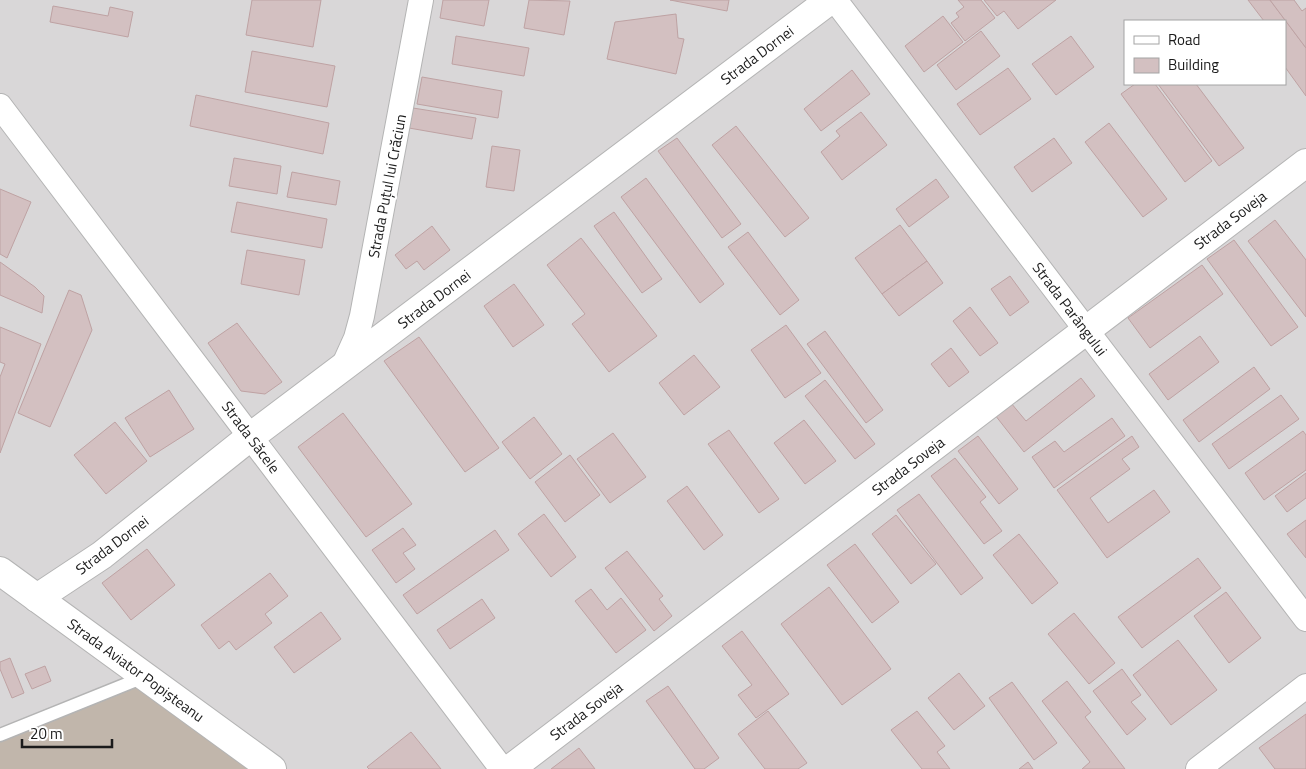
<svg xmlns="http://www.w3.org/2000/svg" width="1306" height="769" font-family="'Titillium Web',sans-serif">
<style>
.residential{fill:#d9d7d8;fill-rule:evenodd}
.construction{fill:#c1b6ab}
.building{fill:#d3c0c1;stroke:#bea2a3}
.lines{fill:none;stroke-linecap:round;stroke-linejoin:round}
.service-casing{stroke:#b4b4b4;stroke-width:15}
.minor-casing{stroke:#b4b4b4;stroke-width:26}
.tertiary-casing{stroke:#b4b4b4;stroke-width:30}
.service{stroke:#fff;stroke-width:12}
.minor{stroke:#fff;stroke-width:24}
.tertiary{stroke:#fff;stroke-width:28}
.labels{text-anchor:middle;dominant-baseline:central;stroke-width:4.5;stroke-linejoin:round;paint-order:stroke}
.street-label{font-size:15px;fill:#1b1b1b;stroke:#fff}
</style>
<rect width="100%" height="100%" fill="#ede2df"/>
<path class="residential" d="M0,0h1306v769h-1034l-272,-34zM1125,21h160v63h-160z"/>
<polygon class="construction" points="144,677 272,769 0,769 0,735"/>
<g class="building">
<polygon points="252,0 321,0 313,47 246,35"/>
<polygon points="443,0 489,0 484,26 440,18"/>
<polygon points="529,0 570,1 564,35 524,28"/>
<polygon points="670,0 729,0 727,11"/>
<polygon points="958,0 981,0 995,18 965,41 951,23 959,17 956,13 964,7"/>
<polygon points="984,0 1056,0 1018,29 1004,11 997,16"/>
<polygon points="1248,0 1270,0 1306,48 1306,96 1285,67 1285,21 1264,21"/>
<polygon points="1270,0 1294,0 1302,11 1306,8 1306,48"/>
<polygon points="53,6 108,16 110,7 133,12 128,37 50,22"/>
<polygon points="676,14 678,38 684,39 676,74 607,59 615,22"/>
<polygon points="943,16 963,42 924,72 905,46"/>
<polygon points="981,31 1000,56 956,90 937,65"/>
<polygon points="456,36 529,48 524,76 452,64"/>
<polygon points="1071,36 1094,67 1056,95 1032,64"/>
<polygon points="252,51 335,66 327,107 245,92"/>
<polygon points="1008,68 1031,99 980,135 957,104"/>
<polygon points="852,70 870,94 821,131 804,109"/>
<polygon points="422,77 502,91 498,118 417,104"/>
<polygon points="1135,84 1155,84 1212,161 1185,182 1121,94"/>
<polygon points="1158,84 1196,84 1244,148 1219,166"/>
<polygon points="196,95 329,123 323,154 190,126"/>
<polygon points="413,108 476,118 472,139 409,128"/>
<polygon points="861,112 887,145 842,180 821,152 840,136 836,131"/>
<polygon points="1109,123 1167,199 1143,217 1085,142"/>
<polygon points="736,126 809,218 785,237 712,145"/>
<polygon points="677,138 741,224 722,238 658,151"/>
<polygon points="1054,138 1072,163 1032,192 1014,167"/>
<polygon points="492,146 520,150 514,191 486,187"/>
<polygon points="234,158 281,166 277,194 229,186"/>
<polygon points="292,172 340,181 336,205 287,197"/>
<polygon points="646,178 724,284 700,303 621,197"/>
<polygon points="936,179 949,197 909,227 896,209"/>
<polygon points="0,189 31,202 7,258 0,254"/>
<polygon points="237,202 327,219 322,248 231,232"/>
<polygon points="614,212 662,279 642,293 594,226"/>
<polygon points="1275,220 1306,260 1306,317 1248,241"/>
<polygon points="900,225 927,261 882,294 855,258"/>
<polygon points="432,226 450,250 424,270 417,261 406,269 395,255"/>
<polygon points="748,232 799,300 780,315 728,247"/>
<polygon points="581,238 657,336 609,372 572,324 585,314 547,265"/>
<polygon points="1234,240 1298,327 1271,346 1207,259"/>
<polygon points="247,250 305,260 299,295 241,284"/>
<polygon points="927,261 943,283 899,316 882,294"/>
<polygon points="0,262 35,287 44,296 42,313 0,295"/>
<polygon points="1202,265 1223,294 1150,348 1128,318"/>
<polygon points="1010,276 1029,302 1010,316 991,289"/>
<polygon points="514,284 544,325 513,347 484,306"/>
<polygon points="69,290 81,295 92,330 50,427 18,413"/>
<polygon points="970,307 998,343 980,356 953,321"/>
<polygon points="237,323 282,382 265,394 241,391 208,343"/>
<polygon points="786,325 821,373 785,398 751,350"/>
<polygon points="0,327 41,344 0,453 0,377 5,364 0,362"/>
<polygon points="825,331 883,410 866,423 807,344"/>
<polygon points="1200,336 1219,362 1168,400 1149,374"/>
<polygon points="419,337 499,448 465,472 384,361"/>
<polygon points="951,348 969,372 949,387 931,364"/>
<polygon points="694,355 720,387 684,415 659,383"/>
<polygon points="1254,367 1270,389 1199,442 1183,420"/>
<polygon points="1081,378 1095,396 1024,452 995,415 1011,403 1026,421"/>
<polygon points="825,380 875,444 855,459 805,396"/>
<polygon points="169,390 194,429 150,457 125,418"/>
<polygon points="1281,395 1299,419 1229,469 1212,444"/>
<polygon points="343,413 412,504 366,537 298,447"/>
<polygon points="534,417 562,454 530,479 502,442"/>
<polygon points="1112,418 1125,436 1054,488 1032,457 1055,441 1064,452"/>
<polygon points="804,420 836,461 805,484 774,443"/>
<polygon points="115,422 147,461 106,494 74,455"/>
<polygon points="729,430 779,499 759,513 708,444"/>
<polygon points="1303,431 1306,435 1306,470 1264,500 1245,473"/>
<polygon points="613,433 646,477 610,503 577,459"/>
<polygon points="978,436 1018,489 999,504 958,451"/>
<polygon points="1132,436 1139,447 1122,459 1130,469 1090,498 1108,523 1154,490 1170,512 1107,558 1057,490"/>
<polygon points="570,455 600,495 565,522 535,482"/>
<polygon points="955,458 986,497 980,502 1002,531 984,544 931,476"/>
<polygon points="1306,473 1306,498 1287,512 1275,496"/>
<polygon points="687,486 723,535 704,550 667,501"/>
<polygon points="919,494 983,578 961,595 897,510"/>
<polygon points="544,514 576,557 551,577 518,534"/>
<polygon points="896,515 936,564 911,584 872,534"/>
<polygon points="1306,520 1306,558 1287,534"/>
<polygon points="403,528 416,545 403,553 415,569 396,583 372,550"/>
<polygon points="495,530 509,550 417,614 403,595"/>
<polygon points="1019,534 1058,583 1032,604 993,555"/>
<polygon points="855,544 899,602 872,623 827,565"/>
<polygon points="147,549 175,585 131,620 102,583"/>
<polygon points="627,551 663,596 659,599 672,616 654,631 605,568"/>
<polygon points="1198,558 1221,588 1142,648 1118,617"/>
<polygon points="270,573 288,596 265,614 272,623 236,650 229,641 219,649 201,625"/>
<polygon points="829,587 891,669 842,705 781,624"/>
<polygon points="591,589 607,610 621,598 646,630 616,653 575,601"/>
<polygon points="1226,592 1261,638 1229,663 1194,616"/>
<polygon points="482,599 495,618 450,649 437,630"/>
<polygon points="321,612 341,639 294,673 274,647"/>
<polygon points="1074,613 1115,663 1089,684 1048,634"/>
<polygon points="742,631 789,694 756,718 738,695 752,685 722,646"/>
<polygon points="1178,640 1217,690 1171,725 1133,675"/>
<polygon points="10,658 24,693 12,698 0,669 0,662"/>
<polygon points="45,666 51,681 32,689 25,674"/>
<polygon points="1122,669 1141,695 1131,702 1146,719 1127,735 1093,691"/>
<polygon points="959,673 985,706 954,730 928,698"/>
<polygon points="1067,681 1091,712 1085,717 1125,769 1082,769 1090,762 1042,701"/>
<polygon points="1012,682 1057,743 1034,760 989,698"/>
<polygon points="668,686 719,758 704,769 695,769 646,701"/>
<polygon points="768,711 807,763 798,769 765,769 738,734"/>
<polygon points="917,711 945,746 937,752 950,769 922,769 891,730"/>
<polygon points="1306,714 1306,769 1275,769 1259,748"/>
<polygon points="411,732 441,769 369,769 367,767"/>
<polygon points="579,748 595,769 551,769"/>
<polygon points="1028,762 1033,769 1019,769"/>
</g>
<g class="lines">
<defs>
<polyline id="service" points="0,735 144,677"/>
<g id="minor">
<polyline points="835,0 1306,619"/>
<polyline points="0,106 502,769"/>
<polyline points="342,369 356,338 362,316 421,0"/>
<polyline points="1198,769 1306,686"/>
</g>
<g id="tertiary">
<polyline points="0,571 272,769"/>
<polyline points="37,598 102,555 250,437 830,0"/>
<polyline points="510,769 1306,163"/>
</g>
</defs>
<use href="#service" class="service-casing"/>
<use href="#minor" class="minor-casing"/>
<use href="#tertiary" class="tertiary-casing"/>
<use href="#service" class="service"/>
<use href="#minor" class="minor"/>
<use href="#tertiary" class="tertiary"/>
</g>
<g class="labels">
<g class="street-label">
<text transform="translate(757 55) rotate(-37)">Strada Dornei</text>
<text transform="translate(387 186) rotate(-79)">Strada Puțul lui Crăciun</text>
<text transform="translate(1230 220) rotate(-37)">Strada Soveja</text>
<text transform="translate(434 299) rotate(-37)">Strada Dornei</text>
<text transform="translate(1070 309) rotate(53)">Strada Parângului</text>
<text transform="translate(251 437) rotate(53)">Strada Săcele</text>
<text transform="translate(908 466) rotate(-37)">Strada Soveja</text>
<text transform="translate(112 545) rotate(-37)">Strada Dornei</text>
<text transform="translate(136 670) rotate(36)">Strada Aviator Popișteanu</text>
<text transform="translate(586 711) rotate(-37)">Strada Soveja</text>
</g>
</g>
<rect x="1124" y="20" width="162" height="65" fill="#ffffff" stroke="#a4a4a4"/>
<rect x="1134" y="36" width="25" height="8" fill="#ffffff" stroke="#a4a4a4"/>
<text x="1168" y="45" font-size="15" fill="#1b1b1b">Road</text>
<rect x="1134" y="58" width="25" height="15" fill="#d3c0c1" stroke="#a4a4a4"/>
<text x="1168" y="70" font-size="15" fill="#1b1b1b">Building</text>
<path d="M22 739v8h90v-8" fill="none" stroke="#1b1b1b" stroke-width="2.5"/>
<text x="30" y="739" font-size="15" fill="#1b1b1b" stroke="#ffffff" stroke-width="4" paint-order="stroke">20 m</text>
</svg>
